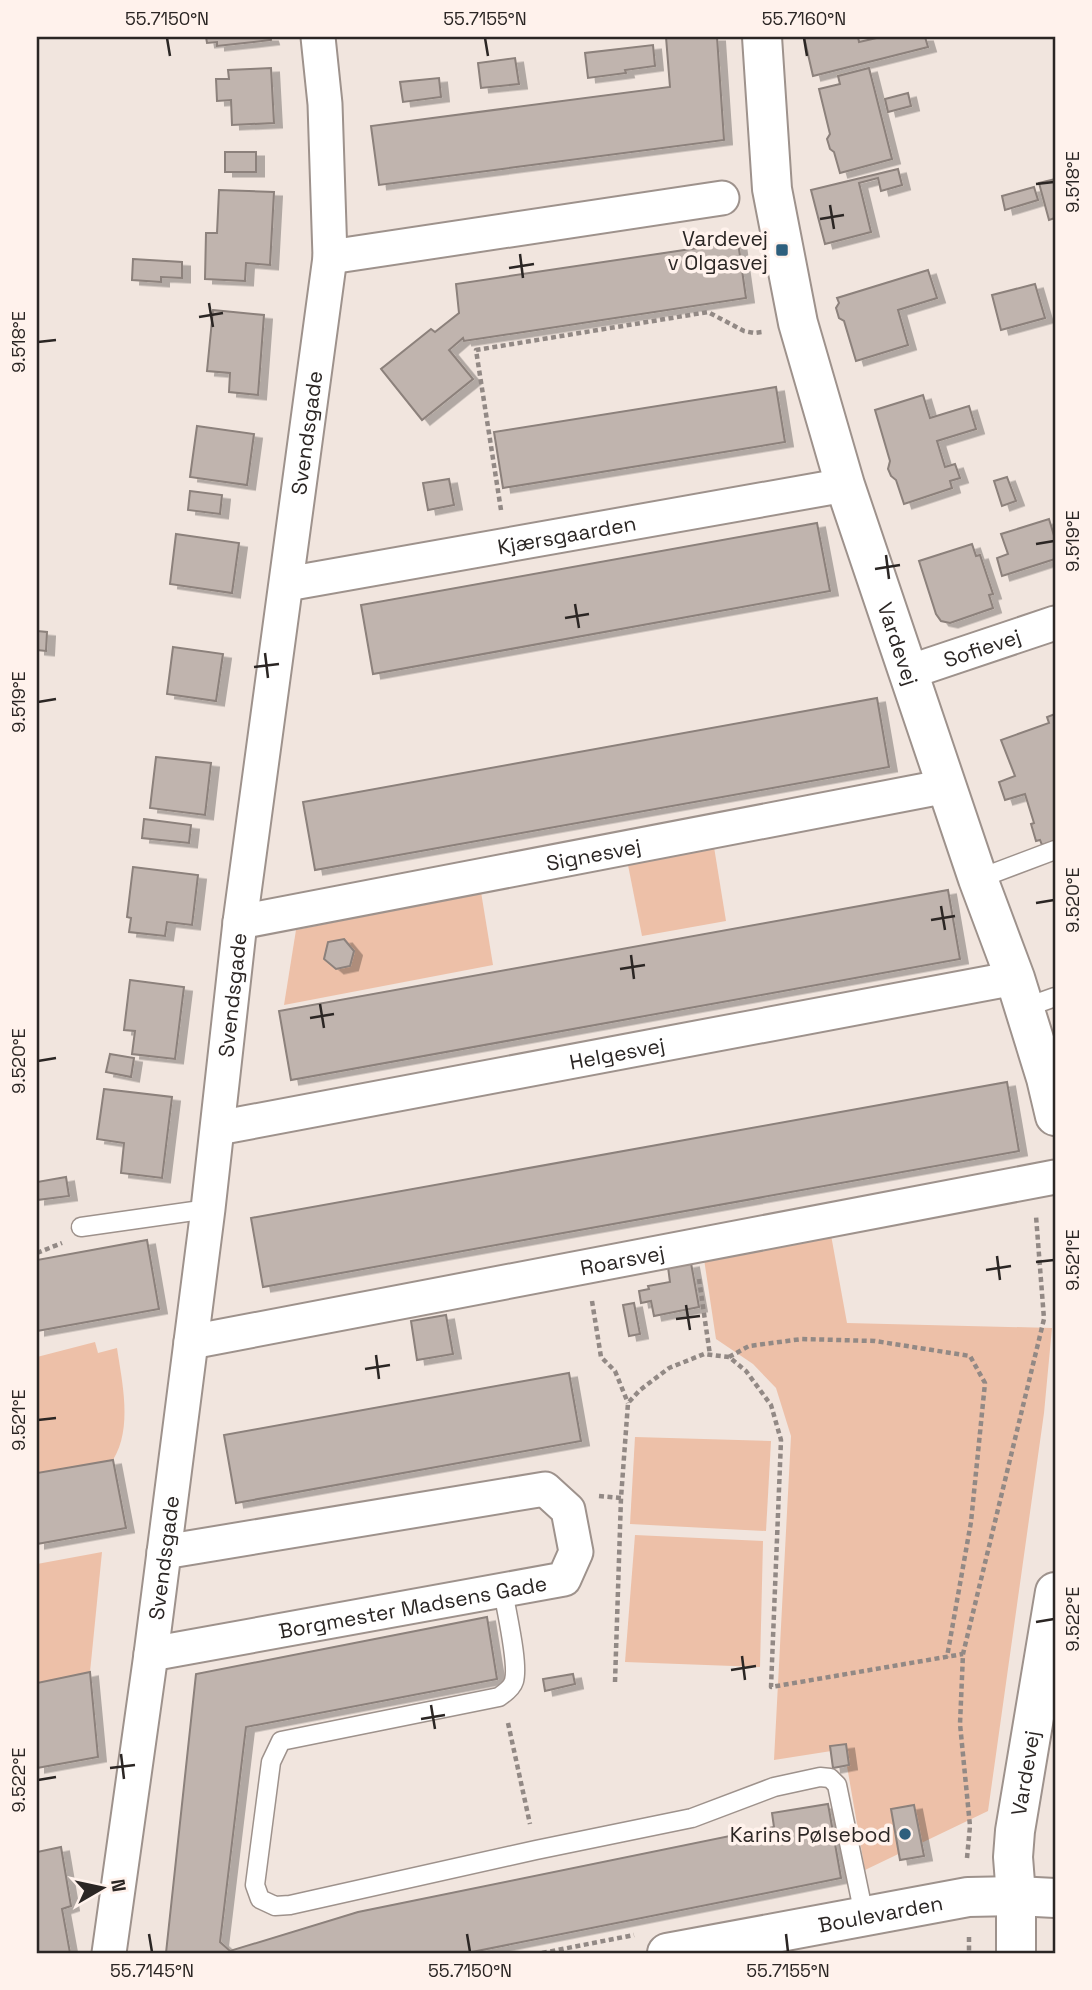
<svg xmlns="http://www.w3.org/2000/svg" width="1092" height="1990" font-family="'Space Grotesk',sans-serif">
<style>
.green{fill:#edc0a8}
.building{fill:#c0b4ae;stroke:#8c817b;stroke-width:2;filter:url(#shadow)}
.lines{fill:none;stroke-linecap:round;stroke-linejoin:round}
.service-casing{stroke:#9e928c;stroke-width:21}
.minor-casing{stroke:#9e928c;stroke-width:37}
.tertiary-casing{stroke:#9e928c;stroke-width:42}
.secondary-casing{stroke:#9e928c;stroke-width:42}
.path{stroke:#928985;stroke-width:4.5;stroke-dasharray:5 3.5;stroke-linecap:butt}
.service{stroke:#fff;stroke-width:18}
.minor{stroke:#fff;stroke-width:33}
.tertiary{stroke:#fff;stroke-width:38}
.secondary{stroke:#fff;stroke-width:38}
.ticks{fill:none;stroke:#2b2624;stroke-width:2.5}
.poi-dot{fill:#2e5f7d;stroke:#fff2ec;stroke-width:2.5}
.labels{text-anchor:middle;dominant-baseline:central;stroke-width:7;stroke-linejoin:round;paint-order:stroke}
.poi-label{font-size:21px;fill:#2b2624;stroke:#fff2ec;text-anchor:end}
.street-label{font-size:21px;fill:#2b2624;stroke:#fff2ec}
.neatline{fill:none;stroke:#2b2624;stroke-width:2.5}
.ticks-label{font-size:18px;text-anchor:middle;fill:#2b2624}
</style>
<defs>
<filter id="shadow"><feDropShadow dx="8" dy="4.5" stdDeviation="0" flood-color="#0004"/></filter>
</defs>
<rect width="100%" height="100%" fill="#f1e5de"/>
<g class="green">
<polygon points="714,847 726,921 642,936 628,865"/>
<polygon points="481,892 493,965 284,1005 296,930"/>
<polygon points="831,1235 847,1323 1052,1328 1044,1413 988,1811 865,1870 844,1749 774,1760 791,1436 776,1388 753,1364 716,1339 704,1259"/>
<path d="M95,1342l3,11 19,-5c5,34 16,80 -4,112l-76,13v-116z"/>
<polygon points="635,1437 771,1441 766,1531 630,1524"/>
<polygon points="635,1535 763,1541 760,1667 625,1662"/>
<polygon points="102,1552 90,1672 37,1683 37,1564"/>
</g>
<g class="building">
<polygon points="206,37 270,37 271,40 217,46 217,42 207,43"/>
<polygon points="666,37 717,37 724,140 379,185 371,126 670,87"/>
<polygon points="804,37 858,37 859,42 881,37 925,37 928,47 813,76"/>
<polygon points="653,45 655,66 625,70 626,73 588,78 585,53"/>
<polygon points="515,58 519,84 481,88 478,63"/>
<polygon points="271,68 274,123 232,125 231,100 217,101 216,79 229,79 228,70"/>
<polygon points="869,68 892,159 840,173 834,152 830,149 827,139 830,134 819,89 840,84 838,76"/>
<polygon points="439,78 441,97 403,102 400,82"/>
<polygon points="908,93 911,106 888,112 885,99"/>
<rect x="225" y="152" width="31" height="20"/>
<polygon points="898,169 902,185 881,191 878,178 859,183 871,232 825,244 811,190"/>
<polygon points="1055,179 1055,218 1049,220 1039,183"/>
<polygon points="1034,187 1038,200 1005,210 1002,196"/>
<polygon points="219,190 274,192 270,265 246,263 245,281 205,279 206,233 217,233"/>
<polygon points="738,242 746,298 464,341 463,338 449,350 473,379 422,420 381,369 431,329 435,332 459,313 456,284"/>
<polygon points="133,259 182,262 182,278 161,277 161,282 132,280"/>
<polygon points="928,270 937,298 898,310 908,345 856,361 844,321 839,318 836,308 839,303 837,298"/>
<polygon points="1035,284 1045,318 1001,330 992,295"/>
<polygon points="213,310 264,315 258,395 229,392 230,373 207,371"/>
<polygon points="776,387 785,442 503,488 494,432"/>
<polygon points="923,395 930,418 969,406 976,429 937,441 945,467 955,464 960,478 950,481 952,488 904,504 896,480 891,476 888,469 890,461 875,410"/>
<polygon points="197,426 254,434 247,485 190,477"/>
<polygon points="1007,477 1016,501 1002,506 994,481"/>
<polygon points="449,479 454,505 428,510 423,483"/>
<polygon points="190,491 222,495 220,514 188,510"/>
<polygon points="1049,519 1055,539 1055,559 1002,576 997,558 1008,554 1001,534"/>
<polygon points="817,523 830,591 373,674 361,605"/>
<polygon points="176,534 239,543 232,593 170,584"/>
<polygon points="972,544 976,556 980,555 993,594 989,595 993,608 950,623 941,621 936,614 919,561"/>
<polygon points="37,631 47,632 46,651 37,650"/>
<polygon points="173,647 223,654 216,701 167,694"/>
<polygon points="877,698 889,767 315,870 303,802"/>
<polygon points="1055,714 1055,841 1042,845 1040,840 1036,841 1031,824 1034,823 1025,794 1005,800 999,782 1015,776 1001,740 1049,723 1047,717"/>
<polygon points="156,757 211,763 205,815 150,808"/>
<polygon points="144,819 191,825 189,843 142,838"/>
<polygon points="133,867 198,875 192,925 167,922 165,936 129,932 131,918 127,917"/>
<polygon points="948,890 960,959 291,1080 279,1011"/>
<polygon points="344,939 354,951 350,966 336,969 324,959 328,942"/>
<polygon points="130,980 184,987 175,1059 132,1054 135,1031 124,1030"/>
<polygon points="110,1054 134,1058 131,1077 106,1072"/>
<polygon points="1007,1082 1019,1151 263,1287 251,1218"/>
<polygon points="104,1089 172,1097 162,1178 121,1173 124,1143 97,1139"/>
<polygon points="66,1177 69,1196 37,1200 37,1182"/>
<polygon points="147,1240 159,1309 37,1331 37,1260"/>
<polygon points="691,1263 699,1307 654,1316 651,1301 641,1303 639,1291 649,1289 648,1286 670,1282 668,1267"/>
<polygon points="634,1303 640,1334 629,1336 623,1305"/>
<polygon points="446,1315 453,1354 417,1360 411,1321"/>
<polygon points="569,1373 581,1441 236,1503 224,1435"/>
<polygon points="113,1460 126,1528 37,1544 37,1473"/>
<polygon points="487,1617 497,1679 246,1727 220,1942 230,1951 358,1912 774,1827 772,1813 828,1804 841,1878 467,1953 166,1953 196,1674"/>
<polygon points="90,1672 98,1757 37,1768 37,1683"/>
<polygon points="573,1674 575,1684 545,1691 543,1679"/>
<polygon points="846,1744 849,1765 833,1768 830,1746"/>
<polygon points="914,1805 924,1856 900,1860 891,1809"/>
<polygon points="61,1847 71,1906 62,1909 70,1953 37,1953 37,1852"/>
</g>
<g class="lines">
<defs>
<g id="service">
<polyline points="978,879 1055,850"/>
<polyline points="1024,1008 1055,997"/>
<polyline points="81,1227 208,1209"/>
<path d="M503,1590c3,21 16,73 11,91 -2,7 -9,12 -15,16l-218,44 -10,21 -16,123 5,14 15,7 15,-1 246,-55 156,-32 82,-31 46,-10 10,1 7,7 27,130"/>
</g>
<g id="minor">
<polyline points="330,257 722,198"/>
<path id="s1" d="M287,584l558,-99"/>
<path id="s2" d="M909,672l146,-49"/>
<path id="s3" d="M240,922l707,-136"/>
<path id="s4" d="M218,1128l797,-150"/>
<path id="s5" d="M191,1342l864,-165"/>
<path id="s6" d="M151,1654l413,-75 12,-27 -8,-42 -23,-21 -381,63"/>
<path id="s7" d="M109,1953l42,-299 57,-445 32,-287 90,-665 -5,-153 -7,-67"/>
</g>
<g id="tertiary">
<path id="s8" d="M762,37l10,152 26,134 47,162 133,394 37,99 31,100 9,38"/>
<path id="s9" d="M1016,1896l-3,-39 2,-26 40,-239"/>
</g>
<g id="secondary">
<path id="s10" d="M667,1953l301,-56 48,-1 39,2"/>
<polyline points="1016,1953 1016,1896"/>
</g>
</defs>
<use href="#service" class="service-casing"/>
<use href="#minor" class="minor-casing"/>
<use href="#tertiary" class="tertiary-casing"/>
<use href="#secondary" class="secondary-casing"/>
<g class="path">
<polyline points="501,510 476,350 708,312 744,331 754,333 762,332"/>
<polyline points="37,1253 62,1243"/>
<polyline points="699,1279 710,1355"/>
<polyline points="592,1301 601,1357 615,1371 628,1403"/>
<polyline points="729,1357 749,1346 802,1339 875,1341 970,1356 985,1383 971,1522 947,1657"/>
<polyline points="599,1496 621,1498 628,1403 640,1390 669,1368 704,1354 729,1357 746,1371 771,1405 781,1440 771,1687 963,1654"/>
<polyline points="615,1682 621,1498"/>
<polyline points="508,1723 530,1824"/>
<polyline points="967,1858 970,1826 960,1724 963,1654 1044,1319 1036,1216"/>
<polyline points="969,1937 969,1953"/>
<polyline points="542,1953 634,1935"/>
</g>
<use href="#service" class="service"/>
<use href="#minor" class="minor"/>
<use href="#tertiary" class="tertiary"/>
<use href="#secondary" class="secondary"/>
</g>
<path class="ticks" d="M167,38l3,18M485,38l3,18M804,38l3,18M1036,184l18,-2M830,205l4,24M820,219l24,-4M520,254l3,24M509,268l25,-4M209,303l4,24M199,317l24,-4M38,342l18,-2M1036,544l18,-3M886,555l3,24M875,569l25,-4M575,604l4,24M565,618l24,-4M265,653l3,25M254,667l25,-3M38,702l18,-3M1036,903l18,-3M941,906l4,24M931,920l24,-4M631,955l3,24M620,969l25,-4M320,1004l4,24M310,1018l24,-4M38,1061l18,-3M997,1256l3,24M1036,1262l18,-2M986,1270l25,-4M686,1305l4,25M676,1319l24,-3M376,1355l3,24M365,1369l25,-4M38,1420l18,-2M1036,1622l18,-3M742,1656l3,24M731,1670l25,-4M431,1705l4,24M421,1719l24,-4M121,1754l3,25M110,1768l25,-3M38,1780l18,-3M149,1934l3,18M467,1934l3,18M786,1934l2,18"/>
<g class="poi-dot">
<rect x="775" y="243" width="14" height="14" rx="3.5"/>
<circle cx="905" cy="1834" r="7"/>
</g>
<g class="labels">
<g class="poi-label">
<text x="768" y="238">Vardevej<tspan x="768" dy="24">v Olgasvej</tspan></text>
<text x="891" y="1834">Karins Pølsebod</text>
</g>
<g class="street-label">
<text stroke="none"><textPath href="#s7" startOffset="1533">Svendsgade</textPath></text>
<text stroke="none"><textPath href="#s1" startOffset="284">Kjærsgaarden</textPath></text>
<text stroke="none"><textPath href="#s8" startOffset="625">Vardevej</textPath></text>
<text stroke="none"><textPath href="#s2" startOffset="77">Sofievej</textPath></text>
<text stroke="none"><textPath href="#s3" startOffset="360">Signesvej</textPath></text>
<text stroke="none"><textPath href="#s7" startOffset="966">Svendsgade</textPath></text>
<text stroke="none"><textPath href="#s4" startOffset="406">Helgesvej</textPath></text>
<text stroke="none"><textPath href="#s5" startOffset="439">Roarsvej</textPath></text>
<text stroke="none"><textPath href="#s7" startOffset="399">Svendsgade</textPath></text>
<text stroke="none"><textPath href="#s6" startOffset="266">Borgmester Madsens Gade</textPath></text>
<text stroke="none"><textPath href="#s9" startOffset="124">Vardevej</textPath></text>
<text stroke="none"><textPath href="#s10" startOffset="217">Boulevarden</textPath></text>
</g>
</g>
<rect width="1092" height="1990" fill="none" stroke="#fff2ec" stroke-width="77"/>
<g transform="translate(102 1888) rotate(81)" stroke="#fff2ec" stroke-width="5" paint-order="stroke">
<path d="M0-5L12 26L0 18L-12 26Z" fill="#2b2624"/>
<text y="-10" font-size="19" font-weight="bold" text-anchor="middle" fill="#2b2624">N</text>
</g>
<rect x="38" y="38" width="1016" height="1914" class="neatline"/>
<g class="ticks-label">
<text x="167" y="25">55.7150°N</text>
<text x="485" y="25">55.7155°N</text>
<text x="804" y="25">55.7160°N</text>
<text transform="translate(1073 182) rotate(-90)" y="6">9.518°E</text>
<text transform="translate(19 342) rotate(-90)" y="6">9.518°E</text>
<text transform="translate(1073 541) rotate(-90)" y="6">9.519°E</text>
<text transform="translate(19 702) rotate(-90)" y="6">9.519°E</text>
<text transform="translate(1073 900) rotate(-90)" y="6">9.520°E</text>
<text transform="translate(19 1061) rotate(-90)" y="6">9.520°E</text>
<text transform="translate(1073 1260) rotate(-90)" y="6">9.521°E</text>
<text transform="translate(19 1420) rotate(-90)" y="6">9.521°E</text>
<text transform="translate(1073 1619) rotate(-90)" y="6">9.522°E</text>
<text transform="translate(19 1780) rotate(-90)" y="6">9.522°E</text>
<text x="152" y="1977">55.7145°N</text>
<text x="470" y="1977">55.7150°N</text>
<text x="788" y="1977">55.7155°N</text>
</g>
</svg>
